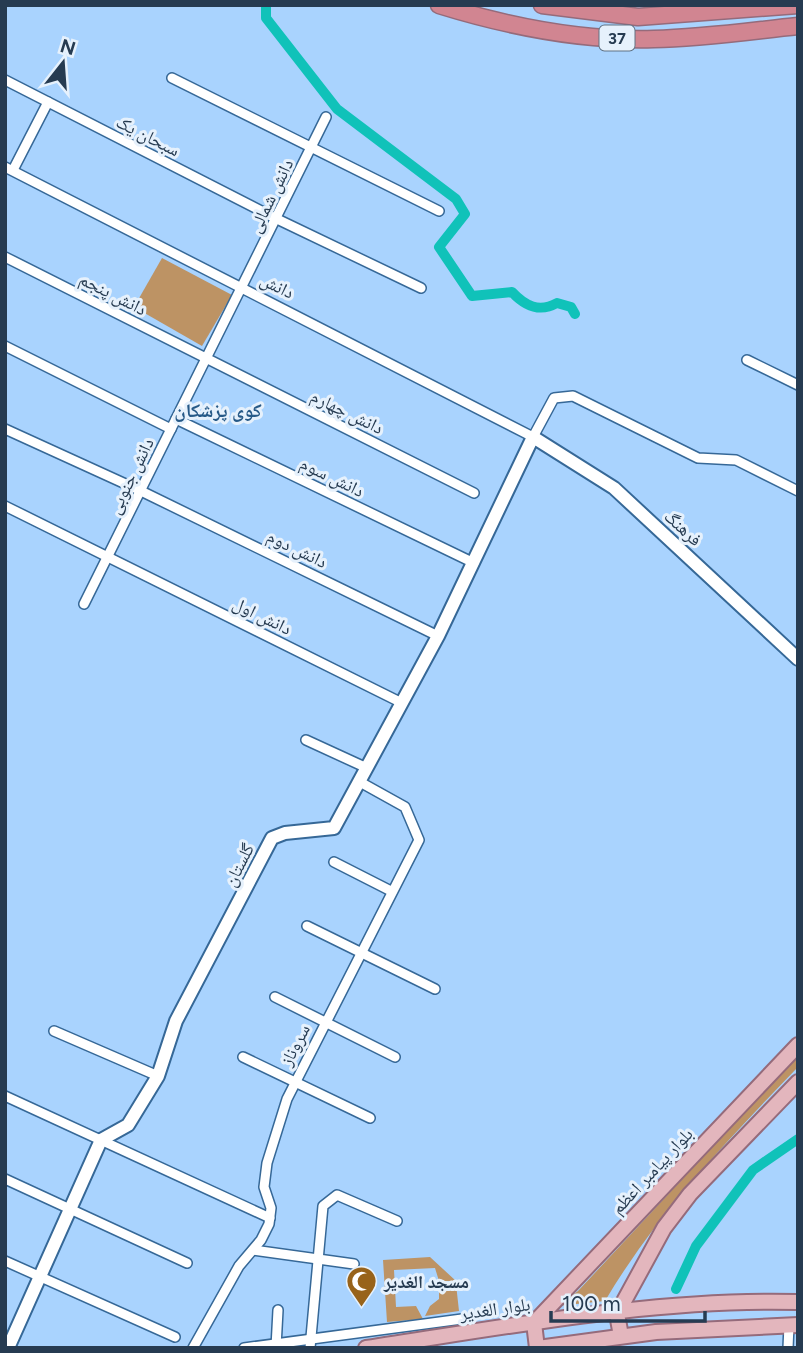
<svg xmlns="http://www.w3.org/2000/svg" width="803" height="1353" font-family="Figtree,'Noto Naskh Arabic',sans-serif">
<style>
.green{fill:#bd9364}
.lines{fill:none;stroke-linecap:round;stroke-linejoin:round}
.canal{stroke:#10c2b9;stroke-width:10}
.street-casing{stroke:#366897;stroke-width:12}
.secondary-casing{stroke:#366897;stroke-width:16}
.primary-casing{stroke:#956b7b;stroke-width:18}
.highway-casing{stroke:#956b7b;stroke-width:19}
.street{stroke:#fff;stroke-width:9}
.secondary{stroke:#fff;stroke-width:12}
.primary{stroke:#e3b6bd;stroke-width:14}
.highway{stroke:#d18591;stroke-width:16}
.labels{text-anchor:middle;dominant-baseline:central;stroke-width:6;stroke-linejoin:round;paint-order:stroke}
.shield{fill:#e6f1fc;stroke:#607284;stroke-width:2}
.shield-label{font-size:16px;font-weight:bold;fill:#263b51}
.street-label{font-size:18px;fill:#263b51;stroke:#e6f1fc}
.poi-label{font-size:18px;font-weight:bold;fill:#263b51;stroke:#e6f1fc;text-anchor:start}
.neighbourhood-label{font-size:19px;font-weight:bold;fill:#265987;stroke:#e6f1fc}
</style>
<rect width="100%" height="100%" fill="#a9d3fe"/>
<g class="green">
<polygon points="162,258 232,295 202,346 134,307"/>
<path d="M798,1055v12c-71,74 -141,146 -193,234l-48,5 21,-15z"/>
<polygon points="430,1257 456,1281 439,1281 435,1268 394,1270 396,1307 416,1306 423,1319 387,1322 383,1260"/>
<polygon points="456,1284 459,1311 425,1316 430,1306 439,1299 439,1286"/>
</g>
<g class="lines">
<g class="canal">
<path d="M266,5v13l71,91 119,90 9,15 -26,33 33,49 40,-4c13,14 27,21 45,11l14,4 4,7"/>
<polyline points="676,1289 696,1246 753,1170 798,1139"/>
</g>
<defs>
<g id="street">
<polyline points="172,78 439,211"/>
<polyline points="5,80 277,219 421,288"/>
<polyline points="5,167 533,437 554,398 573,396 698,458 736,460 798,491"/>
<polyline points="13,170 48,102"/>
<polyline points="5,257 474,493"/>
<polyline points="5,346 171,429"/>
<polyline points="747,360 798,385"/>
<polyline points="176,419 474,563"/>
<polyline points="5,429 141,491 438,636"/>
<polyline points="5,506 402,703"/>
<polyline points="84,604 326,117"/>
<polyline points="306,740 367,768"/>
<polyline points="334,862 391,891"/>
<polyline points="307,926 435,989"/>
<polyline points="275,997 395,1057"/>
<polyline points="54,1031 158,1076"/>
<polyline points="243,1057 370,1118"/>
<polyline points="5,1096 270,1218"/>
<polyline points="5,1179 187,1263"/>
<polyline points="253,1250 354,1264"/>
<polyline points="5,1261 175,1337"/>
<polyline points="276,1347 278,1310"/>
<polyline points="193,1348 239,1266 261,1240 269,1224 271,1208 264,1187 267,1163 287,1099 419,840 405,807 360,782"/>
<polyline points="244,1348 462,1319"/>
<polyline points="310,1348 323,1206 337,1195 397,1221"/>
<polyline points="788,1348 789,1325"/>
</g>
<polyline id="secondary" points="8,1348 101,1140 128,1125 158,1076 176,1021 272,838 285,833 334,828 438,636 533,437 614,488 798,659"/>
<g id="primary">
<polyline points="621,1336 617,1314 664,1228 690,1194 798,1082"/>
<path d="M366,1348c140,-21 290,-50 432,-46"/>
<polyline points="537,1348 534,1323 798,1045"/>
<polyline points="538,1348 656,1332 798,1325"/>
</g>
<g id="highway">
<path d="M439,5c68,21 145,36 215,34 48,-1 96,-8 144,-13"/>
<polyline points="542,5 638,17 798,5"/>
</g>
</defs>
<use href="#street" class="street-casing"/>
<use href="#secondary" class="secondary-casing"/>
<use href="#primary" class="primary-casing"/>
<use href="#highway" class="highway-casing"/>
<use href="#street" class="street"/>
<use href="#secondary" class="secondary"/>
<use href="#primary" class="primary"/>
<use href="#highway" class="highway"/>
</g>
<defs>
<symbol id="mosque-pin" viewBox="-11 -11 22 30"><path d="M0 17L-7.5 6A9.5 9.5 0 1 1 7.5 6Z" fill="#98631a" stroke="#e6f1fc"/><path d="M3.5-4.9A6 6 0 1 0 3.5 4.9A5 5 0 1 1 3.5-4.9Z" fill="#fff"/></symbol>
</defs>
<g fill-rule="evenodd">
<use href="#mosque-pin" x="344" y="1264" width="35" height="47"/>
</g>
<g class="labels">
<rect class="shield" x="599.5" y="25.5" width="35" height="25" rx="5"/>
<g class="shield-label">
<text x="617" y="38">37</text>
</g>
<g class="street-label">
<text transform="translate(148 136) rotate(27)">سبحان یک</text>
<text transform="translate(271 196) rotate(-64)">دانش شمالی</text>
<text transform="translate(277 286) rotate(26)">دانش</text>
<text transform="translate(113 294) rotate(27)">دانش پنجم</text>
<text transform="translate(347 412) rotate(26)">دانش چهارم</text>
<text transform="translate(131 476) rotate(-64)">دانش جنوبی</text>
<text transform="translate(332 477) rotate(26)">دانش سوم</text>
<text transform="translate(683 528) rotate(43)">فرهنگ</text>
<text transform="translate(297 549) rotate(26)">دانش دوم</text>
<text transform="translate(262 616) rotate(26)">دانش اول</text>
<text transform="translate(239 865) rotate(-63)">گلستان</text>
<text transform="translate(295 1045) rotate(-63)">سروناز</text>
<text transform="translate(652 1171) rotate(-47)">بلوار پیامبر اعظم</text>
<text transform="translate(495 1309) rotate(-8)">بلوار الغدیر</text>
</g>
<g class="poi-label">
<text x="384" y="1282">مسجد الغدیر</text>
</g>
<g class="neighbourhood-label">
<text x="218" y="410">کوی پزشکان</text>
</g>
</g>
<rect width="803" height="1353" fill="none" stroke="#263b51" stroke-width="14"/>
<g transform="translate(63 63) rotate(17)" stroke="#e6f1fc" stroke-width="5" paint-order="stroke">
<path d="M0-5L12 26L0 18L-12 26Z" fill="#263b51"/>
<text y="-10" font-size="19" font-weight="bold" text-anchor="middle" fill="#263b51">N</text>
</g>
<path d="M551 1311v10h154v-10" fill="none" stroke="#263b51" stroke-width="3.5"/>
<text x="562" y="1311" font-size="21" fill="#263b51" stroke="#e6f1fc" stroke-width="5" paint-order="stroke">100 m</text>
</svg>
